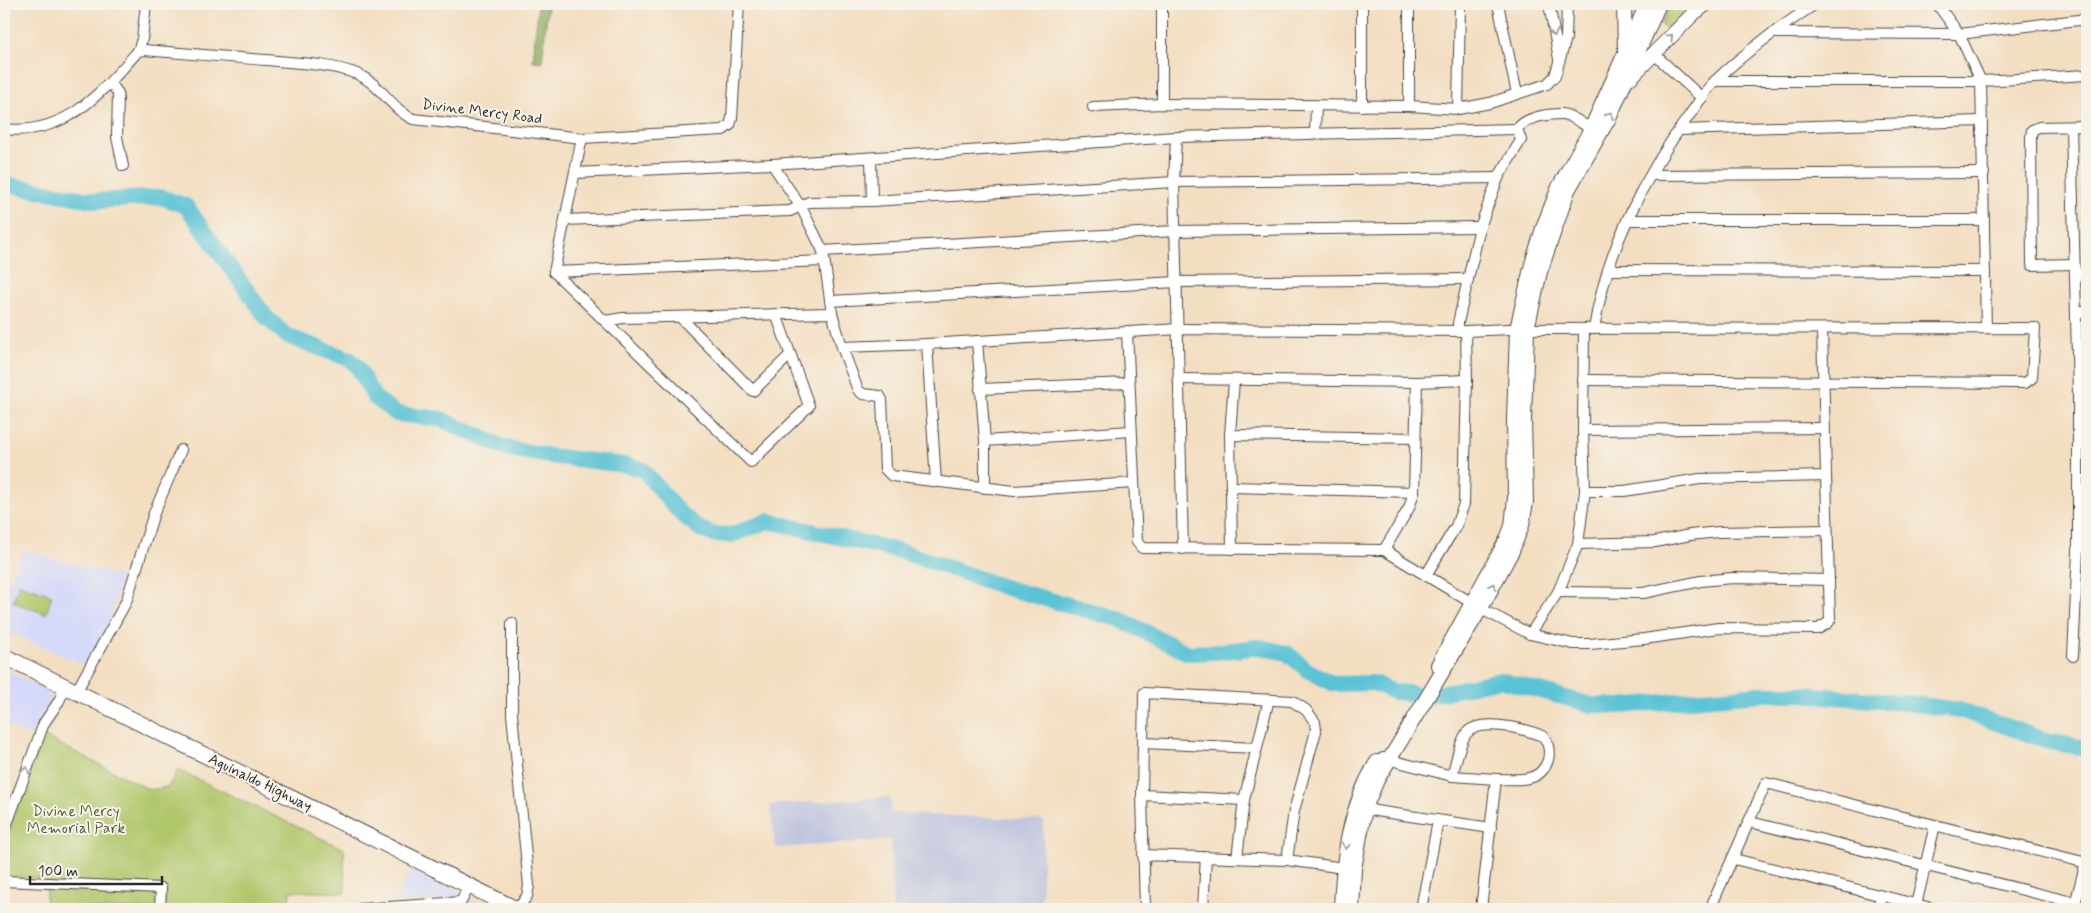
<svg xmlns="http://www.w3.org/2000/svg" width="2091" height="913" font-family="Mynerve,sans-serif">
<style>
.built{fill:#d4d8f9}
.industrial{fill:#bdc3de}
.green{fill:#b1c76c;stroke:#6e794c}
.forest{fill:#8cac60;stroke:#5c6c46}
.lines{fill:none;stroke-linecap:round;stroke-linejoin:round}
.river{stroke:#5ac3d6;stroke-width:16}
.street-casing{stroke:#494642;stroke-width:12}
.secondary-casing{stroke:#494642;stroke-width:16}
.primary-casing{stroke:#494642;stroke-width:17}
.street{stroke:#fff;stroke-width:10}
.secondary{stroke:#fff;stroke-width:14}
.primary{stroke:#fff;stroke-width:15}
.oneway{stroke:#a0a0a0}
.labels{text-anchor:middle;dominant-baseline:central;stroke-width:4;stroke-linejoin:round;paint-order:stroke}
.street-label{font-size:15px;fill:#2b2b2b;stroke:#f7f3e8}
.park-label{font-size:15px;fill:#535a3e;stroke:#f7f3e8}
</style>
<rect width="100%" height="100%" fill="#f7f3e8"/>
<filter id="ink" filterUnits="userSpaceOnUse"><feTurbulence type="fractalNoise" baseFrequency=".02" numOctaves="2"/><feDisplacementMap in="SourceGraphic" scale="10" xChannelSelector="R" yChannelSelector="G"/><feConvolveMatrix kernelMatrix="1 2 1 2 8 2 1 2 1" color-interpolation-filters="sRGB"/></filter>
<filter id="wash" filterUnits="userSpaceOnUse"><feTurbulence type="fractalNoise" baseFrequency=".0096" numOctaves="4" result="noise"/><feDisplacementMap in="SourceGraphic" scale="20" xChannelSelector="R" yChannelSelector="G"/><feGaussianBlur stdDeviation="1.12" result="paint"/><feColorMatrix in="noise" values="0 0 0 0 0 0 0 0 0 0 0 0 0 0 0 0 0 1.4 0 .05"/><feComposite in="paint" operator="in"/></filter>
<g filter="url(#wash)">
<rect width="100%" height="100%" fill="#f3dec1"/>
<g class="built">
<polygon points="23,550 121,577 109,629 87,666 4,631 4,595"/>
<polygon points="4,669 53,694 31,736 4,724"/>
<polygon points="412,870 462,893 460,898 394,903"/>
<polygon points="468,898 488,909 437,909"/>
</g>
<polygon class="industrial" points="890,797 891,813 1044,820 1041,909 893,909 891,840 776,848 770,805"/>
<g class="green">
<polygon points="1670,4 1698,4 1672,26 1665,29 1661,25"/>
<polygon points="19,584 52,595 46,614 13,602"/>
<polygon points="43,736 150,790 168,787 178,770 344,849 345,893 290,891 289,909 45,909 47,879 4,876 4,844"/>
</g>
<polygon class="forest" points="538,4 548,4 542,62 533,61"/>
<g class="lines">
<g class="river">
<polyline points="4,184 96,201 161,197 186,206 266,317 287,336 349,359 357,366 374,397 397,414 441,419 505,448 550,456 625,465 642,469 681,514 700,529 712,534 731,535 768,521 903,552 1007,588 1119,619 1188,653 1216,652 1259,647 1287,653 1307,670 1334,684 1374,683 1394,692 1412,693"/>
<polyline points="1431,695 1500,680 1592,705 1619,706 1761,694 1801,694 1907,703 1960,710 2051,742 2087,748"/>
</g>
</g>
</g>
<g filter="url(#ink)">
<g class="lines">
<defs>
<g id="street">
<polyline points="1362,4 1362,106"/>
<polyline points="1409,4 1409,106"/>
<polyline points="1498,4 1517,94"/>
<polyline points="1549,4 1559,59"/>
<polyline points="1937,4 1959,34 1981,81 1986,328"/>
<polyline points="1773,33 1959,34 2087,19"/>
<polyline points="138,51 142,39 146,4"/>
<polyline points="1653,53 1702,98"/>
<polyline points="1715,81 1981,81 2087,75"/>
<polyline points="110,83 118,93 117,137 123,166"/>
<polyline points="1162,104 1162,4"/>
<polyline points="1093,107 1162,104 1409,106 1458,109 1490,103 1547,84 1555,76 1566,38 1567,4"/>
<polyline points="1458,109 1460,4"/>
<polyline points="2071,127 2078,393 2078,551 2073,656"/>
<path d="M4,129c62,7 97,-36 134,-78l6,-1c40,3 81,7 122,10 30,3 62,3 91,14 24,10 33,34 56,45l169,19 141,-8 7,-5 2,-7 7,-114"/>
<path d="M1517,129c9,-12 30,-15 45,-15 8,0 22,11 29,15"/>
<polyline points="1679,130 1982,121"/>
<polyline points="1315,133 1316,106"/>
<polyline points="1176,137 1174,182 1183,549"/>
<polyline points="871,158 872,201"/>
<polyline points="772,164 801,207 823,251 832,313 842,347 858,390 863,394 880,396 882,400 885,469 892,476 1014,491 1134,483"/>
<polyline points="575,173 772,164 1176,137 1517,129"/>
<polyline points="1651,175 1984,173"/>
<polyline points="565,220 790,211 809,202 872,201 1174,182 1498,178"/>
<polyline points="1627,220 1984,220"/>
<polyline points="823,251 1175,231 1480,227"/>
<polyline points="2074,264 2032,265 2031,136 2032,130 2039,127 2087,126"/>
<polyline points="1608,270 1985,271"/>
<polyline points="554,272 751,462 809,406 776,314"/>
<polyline points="554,272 824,261"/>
<polyline points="554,272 582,138"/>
<polyline points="2075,273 2087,273"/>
<polyline points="830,301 1177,282 1468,279"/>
<polyline points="2076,312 2087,312"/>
<polyline points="680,317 753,391 790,355"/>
<polyline points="605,321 623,318 832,313"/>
<path d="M1594,329c12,-78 50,-153 97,-216 8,-11 15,-24 25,-33 30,-29 65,-53 99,-76"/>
<polyline points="1127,331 1137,542 1142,548 1384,550 1487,612 1530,634 1573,644 1590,644 1644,639 1718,628 1818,629 1828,623 1830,620 1822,329"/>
<polyline points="1458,331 1458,323 1480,227 1498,178 1521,140 1517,129"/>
<polyline points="977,341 985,441 985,488"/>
<polyline points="927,344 936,482"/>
<polyline points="842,347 927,344 1179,329 1466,331 1509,329 2035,328 2032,378 2025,383 1583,380"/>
<polyline points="2077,352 2087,352"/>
<polyline points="1178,379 1417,382 1467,380"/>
<polyline points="980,389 1128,383"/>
<polyline points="1583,430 1825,428"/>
<polyline points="1230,435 1415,438"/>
<polyline points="985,441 1131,431"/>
<polyline points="1231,487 1414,492"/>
<polyline points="1585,491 1624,491 1700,479 1826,476"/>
<polyline points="1578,544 1655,542 1690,535 1718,532 1827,530"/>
<polyline points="1232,549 1230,435 1234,380"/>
<polyline points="1384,550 1409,508 1414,492 1417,382"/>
<polyline points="1426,575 1456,526 1464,504 1467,380 1466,331"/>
<polyline points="1558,592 1643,593 1701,581 1732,578 1829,580"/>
<polyline points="512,623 512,714 529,886 527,896 518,909"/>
<polyline points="1530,634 1558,592 1578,544 1585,491 1583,430 1584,329"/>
<polyline points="76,692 126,602 154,513 181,450"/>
<polyline points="1143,743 1257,748"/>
<polyline points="1383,758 1452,776 1496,779 1481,909"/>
<path d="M1452,776c4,-13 6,-30 14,-42 12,-17 62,-5 78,3 5,8 6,14 4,23 -8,24 -31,19 -52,19"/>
<polyline points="1142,795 1244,800"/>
<polyline points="1358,806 1376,811 1491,828"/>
<polyline points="1750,822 2076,903"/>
<polyline points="4,832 44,723 59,701 65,687"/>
<polyline points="1143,855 1287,860 1351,869"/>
<polyline points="1237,858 1244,800 1269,699"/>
<polyline points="1734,859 1935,909"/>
<polyline points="4,881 161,888 160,909"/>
<polyline points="2074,908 2086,862"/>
<polyline points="360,909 461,902 469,886"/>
<polyline points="1145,909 1142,795 1144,693 1292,701 1306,710 1315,722 1316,731 1294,811 1287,860"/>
<polyline points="1203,909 1206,856"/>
<polyline points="1421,909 1438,821"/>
<polyline points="1710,909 1766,783 2087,863"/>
<polyline points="1878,909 1881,896"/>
<polyline points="1915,909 1935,825"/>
</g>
<g id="secondary">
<polyline points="1624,4 1625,50"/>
<polyline points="1631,77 1693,14 1706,4"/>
<polyline points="1438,665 1507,539 1512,526 1515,498 1514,419 1517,329 1532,264 1544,225 1559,187 1591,129 1647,4"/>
<path d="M1341,909c2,-52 8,-102 36,-147"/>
<polyline points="1352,909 1354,869 1365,808 1377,780 1481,608 1512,551 1522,525 1526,502 1524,420 1527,329 1540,272 1568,190 1610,116 1659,4"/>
</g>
<polyline id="primary" points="4,656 516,909"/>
</defs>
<use href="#street" class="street-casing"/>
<use href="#secondary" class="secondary-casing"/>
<use href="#primary" class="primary-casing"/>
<use href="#street" class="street"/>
<use href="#secondary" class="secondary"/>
<use href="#primary" class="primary"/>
</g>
<defs><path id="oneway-chevron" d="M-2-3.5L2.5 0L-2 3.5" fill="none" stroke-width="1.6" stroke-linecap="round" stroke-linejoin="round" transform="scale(1.25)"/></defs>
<g class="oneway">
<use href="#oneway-chevron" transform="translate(1554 33) rotate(79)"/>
<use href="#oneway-chevron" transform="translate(1670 37) rotate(-45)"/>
<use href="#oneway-chevron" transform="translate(1610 115) rotate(-63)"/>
<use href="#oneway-chevron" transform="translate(1493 586) rotate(-61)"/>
<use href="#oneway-chevron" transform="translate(26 770) rotate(-70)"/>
<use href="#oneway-chevron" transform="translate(1346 846) rotate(100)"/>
</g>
</g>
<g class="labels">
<g class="street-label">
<text transform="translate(482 112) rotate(7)">Divine Mercy Road</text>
<text transform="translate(260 783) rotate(26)">Aguinaldo Highway</text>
</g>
<g class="park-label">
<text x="76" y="812">Divine Mercy<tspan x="76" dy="17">Memorial Park</tspan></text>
</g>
</g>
<rect width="2091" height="913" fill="none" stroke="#f7f3e8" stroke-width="20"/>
<path d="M30 876v8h132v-8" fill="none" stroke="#2b2b2b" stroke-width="2.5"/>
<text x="38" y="876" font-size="15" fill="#2b2b2b" stroke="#f7f3e8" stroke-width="4" paint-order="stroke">100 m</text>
</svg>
